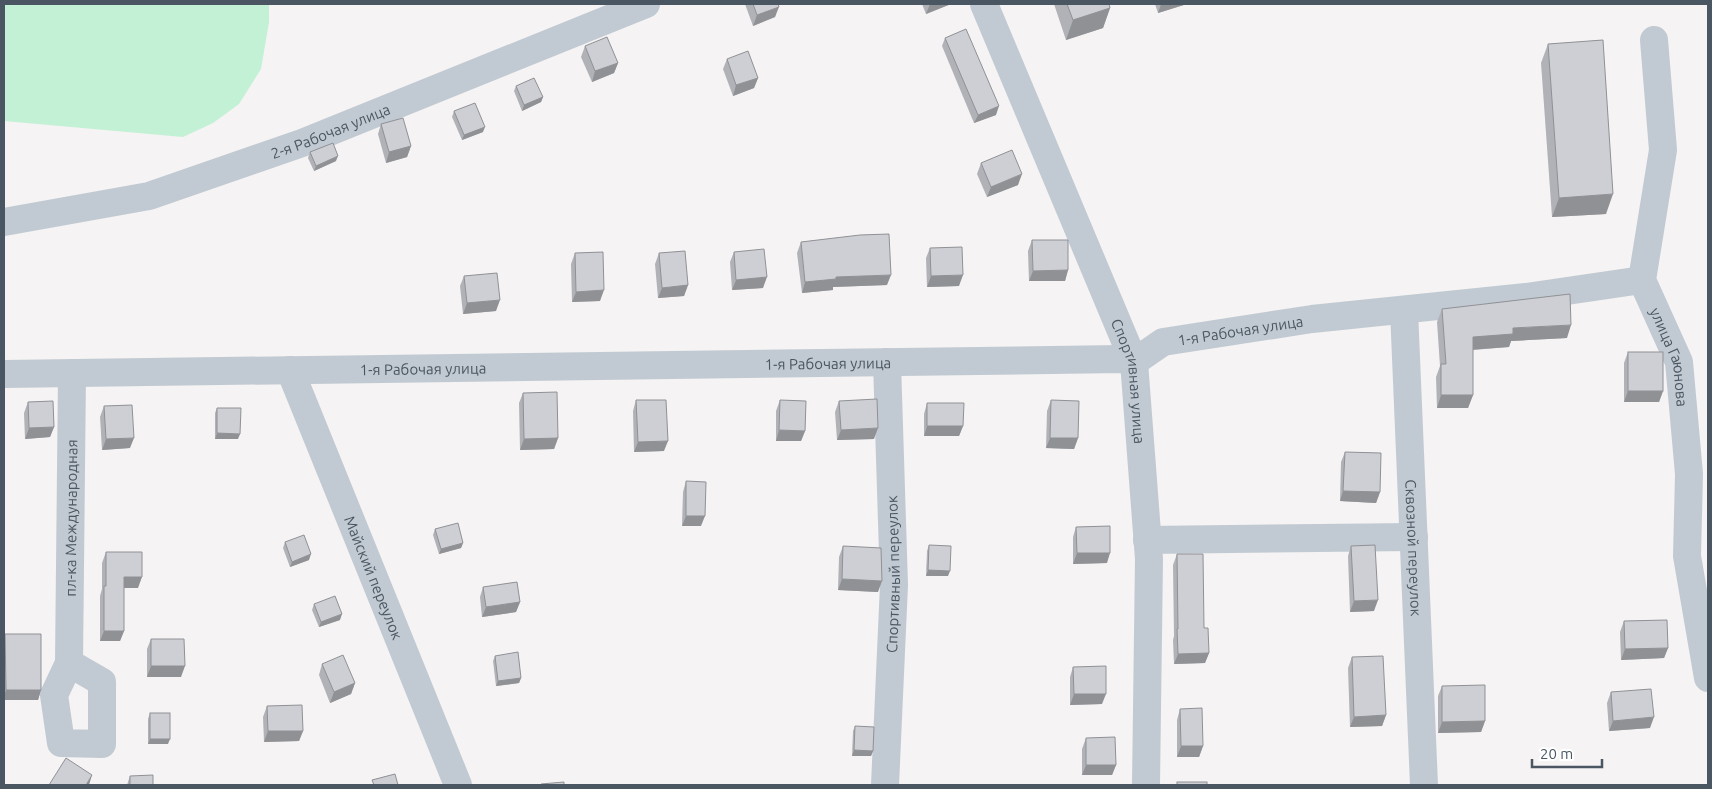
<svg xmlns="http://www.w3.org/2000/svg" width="1712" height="789" font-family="Ubuntu,sans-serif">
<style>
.green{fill:#c3f1d5}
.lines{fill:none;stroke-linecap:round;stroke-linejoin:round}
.minor{stroke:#c1cad2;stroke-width:28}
.wall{fill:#b0b2b7}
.shaded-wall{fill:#909195}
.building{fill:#cdcfd5;stroke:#909195}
.labels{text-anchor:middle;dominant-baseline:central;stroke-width:4;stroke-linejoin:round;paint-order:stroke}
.street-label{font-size:15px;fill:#4a5661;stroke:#fff}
</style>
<rect width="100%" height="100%" fill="#f5f3f3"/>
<polygon class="green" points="4,4 269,4 269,22 261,69 239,104 213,123 183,137 4,121"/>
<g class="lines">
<g class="minor">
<path id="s1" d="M984,4l150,358 15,197 -3,226"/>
<path id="s2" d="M1654,40l9,110 -21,130 37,82 10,112 -2,82 21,122"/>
<path id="s3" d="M4,222l145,-26 153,-53 344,-139"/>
<path id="s4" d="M1404,310l20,475"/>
<path id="s5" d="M290,370l168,415"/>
<path id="s6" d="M4,374l1117,-15 13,3 29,-20 149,-23 214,-22 116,-17"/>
<polyline points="1147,540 1414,537"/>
<path id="s7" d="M69,663l33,19v62l-41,-1 -7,-48 15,-32 3,-290"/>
<path id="s8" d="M885,785l9,-200 -7,-223"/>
</g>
</g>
<g class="wall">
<polygon points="745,4 778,4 775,17 753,26"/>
<polygon points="922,4 951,4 926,14"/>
<polygon points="1054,4 1109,4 1110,8 1103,28 1066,40"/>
<polygon points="1155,4 1187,4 1158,13"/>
<polygon points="945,38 996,115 974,123 942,46"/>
<polygon points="1548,44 1606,214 1552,217 1541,63"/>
<polygon points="585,46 618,63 614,73 592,82 581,57"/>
<polygon points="727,59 758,78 754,88 733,96 723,69"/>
<polygon points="516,86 543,97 541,102 522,111 514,91"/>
<polygon points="454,111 483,132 462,140 452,117"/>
<polygon points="381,124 411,146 407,157 386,163 378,134"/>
<polygon points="310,152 336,161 314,171 308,158"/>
<polygon points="981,163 1018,185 987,197 977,174"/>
<polygon points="1032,240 1068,270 1065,281 1029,281 1028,251"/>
<polygon points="801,242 887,285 833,287 833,290 802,293 797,253"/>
<polygon points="930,248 959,286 927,287 926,258"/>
<polygon points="734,252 763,288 732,290 730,262"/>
<polygon points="575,253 600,301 572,302 571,264"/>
<polygon points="659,253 688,285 684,296 658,298 655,264"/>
<polygon points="464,276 496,311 463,314 460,286"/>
<polygon points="1442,309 1567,338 1511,341 1509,347 1473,350 1473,395 1468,408 1437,408 1436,377 1440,366 1437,322"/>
<polygon points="1628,352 1663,391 1659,402 1624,402 1624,363"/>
<polygon points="523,393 558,438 554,449 520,450 519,403"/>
<polygon points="636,400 664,451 634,452 633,411"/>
<polygon points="780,400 805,431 801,441 776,441 776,411"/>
<polygon points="1051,400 1078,438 1074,449 1046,448 1047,411"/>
<polygon points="839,401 874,439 837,440 835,412"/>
<polygon points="28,402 54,427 50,437 25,439 24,413"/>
<polygon points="927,403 963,426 959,436 924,436 924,414"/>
<polygon points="104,406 130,448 102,450 100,417"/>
<polygon points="217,408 238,439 215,439 215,413"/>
<polygon points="1345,452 1380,492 1376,503 1340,501 1341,462"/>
<polygon points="686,481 701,526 682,526 683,492"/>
<polygon points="1076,527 1107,563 1073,564 1073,537"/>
<polygon points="435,529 463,543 461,548 439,554 433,535"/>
<polygon points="285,542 309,560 290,567 283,548"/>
<polygon points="929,545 948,576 926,576 927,551"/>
<polygon points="843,546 878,592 838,590 839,557"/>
<polygon points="1351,546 1374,611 1350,612 1348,556"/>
<polygon points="106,552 138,588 124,588 124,631 120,641 100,641 100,596 102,589 102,563"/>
<polygon points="1177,554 1204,628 1209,653 1205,663 1174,664 1173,640 1174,636 1173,565"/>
<polygon points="483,587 520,602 516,612 482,617 480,597"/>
<polygon points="314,604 340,620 319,627 312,610"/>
<polygon points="1624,621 1668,648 1664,658 1621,660 1620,632"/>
<polygon points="5,634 41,690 38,700 4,700 4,638"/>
<polygon points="151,639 181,677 147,677 147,649"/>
<polygon points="495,656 521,678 519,683 496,686 493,661"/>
<polygon points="1352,657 1386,715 1382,726 1350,727 1348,668"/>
<polygon points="322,664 355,683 351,694 330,703 319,675"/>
<polygon points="1073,667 1102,704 1070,705 1070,677"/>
<polygon points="1442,686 1485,721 1481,732 1438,733 1438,696"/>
<polygon points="1611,692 1650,728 1609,731 1607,703"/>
<polygon points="267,706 303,731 299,741 264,742 263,717"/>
<polygon points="1180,709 1203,746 1199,757 1177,757 1177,720"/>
<polygon points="150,713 168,744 148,744 148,719"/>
<polygon points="855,726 873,751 871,756 852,756 853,731"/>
<polygon points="1086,738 1116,765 1112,775 1082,775 1082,749"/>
<polygon points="130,776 153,785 127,785"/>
</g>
<g class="shaded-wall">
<polygon points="930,4 951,4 926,14"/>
<polygon points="1161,4 1187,4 1158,13"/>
<polygon points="779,7 775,17 753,26 757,15"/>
<polygon points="1110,8 1103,28 1066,40 1073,20"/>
<polygon points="618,63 614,73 592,82 595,71"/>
<polygon points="758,78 754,88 733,96 736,85"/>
<polygon points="543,97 541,102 522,111 524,105"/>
<polygon points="999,106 996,115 974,123 978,115"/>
<polygon points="485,127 483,132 462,140 464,135"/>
<polygon points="411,146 407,157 386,163 389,152"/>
<polygon points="338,156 336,161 314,171 316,166"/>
<polygon points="1022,174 1018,185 987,197 991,187"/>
<polygon points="1613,194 1606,214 1552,217 1559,198"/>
<polygon points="1068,270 1065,281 1029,281 1033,271"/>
<polygon points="891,275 887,285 833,287 833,290 802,293 805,282 836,277"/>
<polygon points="963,275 959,286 927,287 931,276"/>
<polygon points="767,277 763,288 732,290 736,280"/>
<polygon points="688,285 684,296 658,298 662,288"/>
<polygon points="604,290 600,301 572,302 576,292"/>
<polygon points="500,300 496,311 463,314 467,303"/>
<polygon points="1571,325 1567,338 1511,341 1509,347 1468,350 1473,337 1513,328"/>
<polygon points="1628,391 1663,391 1659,402 1624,402"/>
<polygon points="1441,395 1473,395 1468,408 1437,408"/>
<polygon points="927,426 963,426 959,436 924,436"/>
<polygon points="54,427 50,437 25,439 29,428"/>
<polygon points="878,428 874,439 837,440 841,430"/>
<polygon points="779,430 805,431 801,441 776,441"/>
<polygon points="217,433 240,434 238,439 215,439"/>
<polygon points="134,438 130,448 102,450 106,439"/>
<polygon points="558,438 554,449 520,450 524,439"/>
<polygon points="1050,438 1078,438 1074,449 1046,448"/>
<polygon points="668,441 664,451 634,452 638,442"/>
<polygon points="1343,491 1380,492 1376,503 1340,501"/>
<polygon points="686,516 705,516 701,526 682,526"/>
<polygon points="463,543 461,548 439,554 441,549"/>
<polygon points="1077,553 1110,553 1107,563 1073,564"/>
<polygon points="311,554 309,560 290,567 292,562"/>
<polygon points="928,570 950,571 948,576 926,576"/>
<polygon points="124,577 142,577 138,588 120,588"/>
<polygon points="842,579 882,581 878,592 838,590"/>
<polygon points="1378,600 1374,611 1350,612 1354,601"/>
<polygon points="520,602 516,612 482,617 486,607"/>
<polygon points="342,614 340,620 319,627 321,622"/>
<polygon points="104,631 124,631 120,641 100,641"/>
<polygon points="1668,648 1664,658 1621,660 1625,649"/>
<polygon points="1209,653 1205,663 1174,664 1178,654"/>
<polygon points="151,666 185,666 181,677 147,677"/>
<polygon points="521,678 519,683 496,686 498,681"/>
<polygon points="355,683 351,694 330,703 334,692"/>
<polygon points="6,690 41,690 38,700 4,700 4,695"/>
<polygon points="1074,694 1106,694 1102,704 1070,705"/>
<polygon points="1386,715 1382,726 1350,727 1354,717"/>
<polygon points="1654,717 1650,728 1609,731 1613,721"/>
<polygon points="1485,721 1481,732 1438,733 1442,722"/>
<polygon points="268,731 303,731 299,741 264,742"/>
<polygon points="150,739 170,739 168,744 148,744"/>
<polygon points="1181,746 1203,746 1199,757 1177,757"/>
<polygon points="854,750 873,751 871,756 852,756"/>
<polygon points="1086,765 1116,765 1112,775 1082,775"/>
<polygon points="92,775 89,785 86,785"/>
</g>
<g class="building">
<polygon points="753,4 778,4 779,7 757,15"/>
<polygon points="1067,4 1109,4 1110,8 1073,20"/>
<polygon points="966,29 999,106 978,115 945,38"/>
<polygon points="607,37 618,63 595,71 585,46"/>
<polygon points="1603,40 1613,194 1559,198 1548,44"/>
<polygon points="748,51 758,78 736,85 727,59"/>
<polygon points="534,78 543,97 524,105 516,86"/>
<polygon points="475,103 485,127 464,135 454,111"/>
<polygon points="403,118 411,146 389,152 381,124"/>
<polygon points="333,143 338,156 316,166 310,152"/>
<polygon points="1012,150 1022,174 991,187 981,163"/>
<polygon points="889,234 891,275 836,277 836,279 805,282 801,242 860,235"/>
<polygon points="1032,240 1068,240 1068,270 1033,271"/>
<polygon points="962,247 963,275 931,276 930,248"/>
<polygon points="764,249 767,277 736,280 734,252"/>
<polygon points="685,251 688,285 662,288 659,253"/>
<polygon points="603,252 604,290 576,292 575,253"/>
<polygon points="497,273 500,300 467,303 464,276"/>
<polygon points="1570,294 1571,325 1513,328 1513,334 1473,337 1473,395 1441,395 1441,364 1446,364 1442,309"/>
<rect x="1628" y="352" width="35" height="39"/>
<polygon points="557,392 558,438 524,439 523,393"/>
<polygon points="877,399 878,428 841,430 839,401"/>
<polygon points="636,400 666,400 668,441 638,442"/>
<polygon points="780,400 806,401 805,431 779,430"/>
<polygon points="1051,400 1079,401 1078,438 1050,438"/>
<polygon points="53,401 54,427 29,428 28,402"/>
<polygon points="927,403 964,403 963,426 927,426"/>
<polygon points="132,405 134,438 106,439 104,406"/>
<polygon points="217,408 241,408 240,434 217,433"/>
<polygon points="1345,452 1381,453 1380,492 1343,491"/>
<polygon points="686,481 706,482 705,516 686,516"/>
<polygon points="458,523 463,543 441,549 435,529"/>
<polygon points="1110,526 1110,553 1077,553 1076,527"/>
<polygon points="304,535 311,554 292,562 285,542"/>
<polygon points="929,545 951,546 950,571 928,570"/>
<polygon points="1375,545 1378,600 1354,601 1351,546"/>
<polygon points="843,546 881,548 882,581 842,579"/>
<polygon points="106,552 142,552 142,577 124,577 124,631 104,631 104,586 106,586"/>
<polygon points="1177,554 1203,554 1204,628 1208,628 1209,653 1178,654 1177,629 1178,629"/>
<polygon points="517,582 520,602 486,607 483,587"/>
<polygon points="335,596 342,614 321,622 314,604"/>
<polygon points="1667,620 1668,648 1625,649 1624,621"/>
<polygon points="5,634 41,634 41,690 6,690"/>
<polygon points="151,639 184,639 185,666 151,666"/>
<polygon points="518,652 521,678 498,681 495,656"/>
<polygon points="343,655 355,683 334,692 322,664"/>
<polygon points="1383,656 1386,715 1354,717 1352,657"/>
<polygon points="1106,666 1106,694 1074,694 1073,667"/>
<polygon points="1485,685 1485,721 1442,722 1442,686"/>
<polygon points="1651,689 1654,717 1613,721 1611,692"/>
<polygon points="302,705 303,731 268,731 267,706"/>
<polygon points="1202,708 1203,746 1181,746 1180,709"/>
<rect x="150" y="713" width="20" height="26"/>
<polygon points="855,726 874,727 873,751 854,750"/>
<polygon points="1115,737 1116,765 1086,765 1086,738"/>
<polygon points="66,758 92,775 86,785 49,785"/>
<polygon points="395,774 398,785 374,785 372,780"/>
<polygon points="153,775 153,785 130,785 130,776"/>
<polygon points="564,782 564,785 541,785 541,784"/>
<rect x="1177" y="782" width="30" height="3"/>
</g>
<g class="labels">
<g class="street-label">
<text stroke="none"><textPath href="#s3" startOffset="340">2-я Рабочая улица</textPath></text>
<text stroke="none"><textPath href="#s6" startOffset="1244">1-я Рабочая улица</textPath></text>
<text stroke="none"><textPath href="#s2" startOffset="325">улица Гаюнова</textPath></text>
<text stroke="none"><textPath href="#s6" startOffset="824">1-я Рабочая улица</textPath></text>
<text stroke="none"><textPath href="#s6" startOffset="419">1-я Рабочая улица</textPath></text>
<text stroke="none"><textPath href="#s1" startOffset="406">Спортивная улица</textPath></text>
<text stroke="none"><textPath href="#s7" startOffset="370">пл-ка Международная</textPath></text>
<text stroke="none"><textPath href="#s4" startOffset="238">Сквозной переулок</textPath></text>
<text stroke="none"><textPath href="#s8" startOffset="211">Спортивный переулок</textPath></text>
<text stroke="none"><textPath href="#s5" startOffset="224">Майский переулок</textPath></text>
</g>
</g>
<rect width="1712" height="789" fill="none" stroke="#4a5661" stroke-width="10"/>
<path d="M1532 759v8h70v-8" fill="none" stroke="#4a5661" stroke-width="2.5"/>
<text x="1540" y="759" font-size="15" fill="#4a5661" stroke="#ffffff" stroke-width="4" paint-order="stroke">20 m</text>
</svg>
